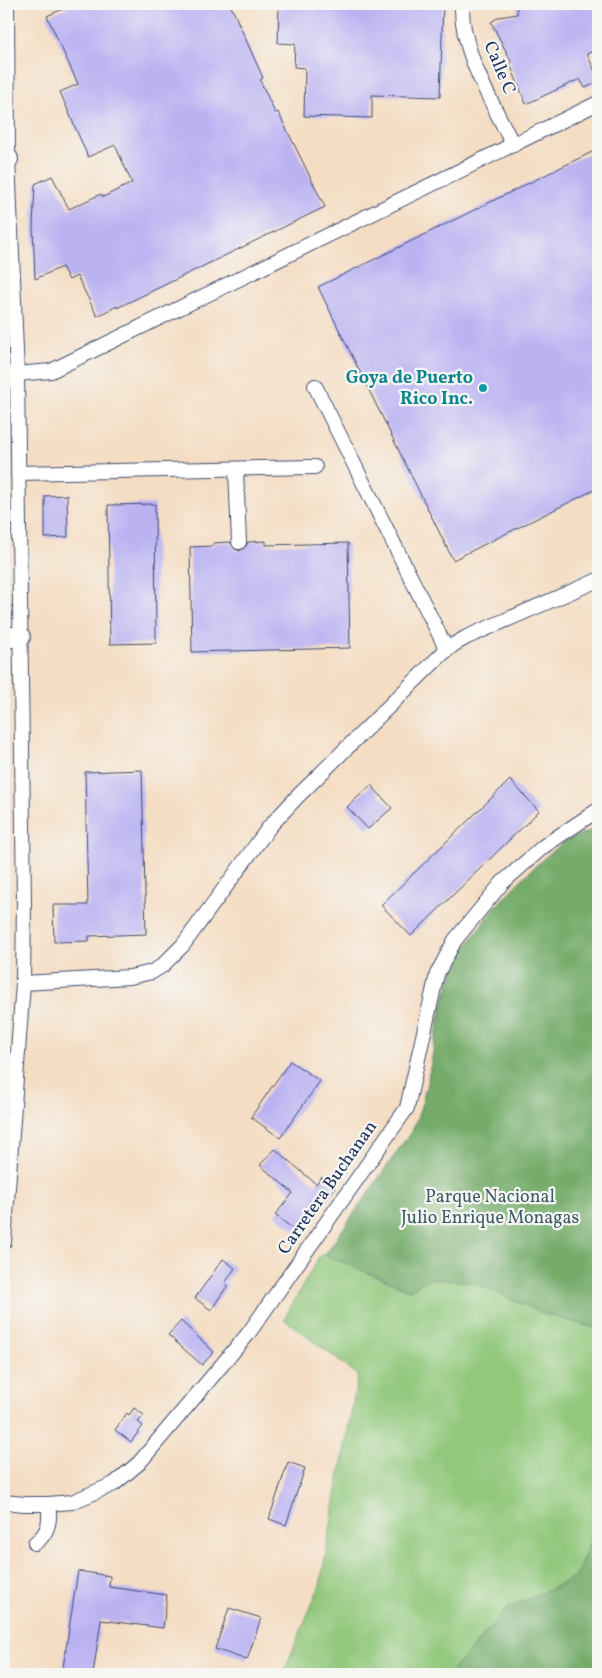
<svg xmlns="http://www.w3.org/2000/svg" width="602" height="1678" font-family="Vollkorn,serif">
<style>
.green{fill:#91c87b;stroke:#567c6c}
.forest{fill:#74ac6b;stroke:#486e64}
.building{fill:#bbb2f2}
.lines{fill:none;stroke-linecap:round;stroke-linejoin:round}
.minor-casing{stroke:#3c496d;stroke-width:16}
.highway-casing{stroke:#3c496d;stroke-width:22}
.minor{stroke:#fff;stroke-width:14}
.highway{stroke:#fff;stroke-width:20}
.culture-dot{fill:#0f9aa8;stroke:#f6f6f2;stroke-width:2}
.labels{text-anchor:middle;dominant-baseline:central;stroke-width:4.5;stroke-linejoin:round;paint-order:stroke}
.street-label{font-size:18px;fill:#1b2f5e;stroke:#f6f6f2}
.culture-label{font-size:18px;font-weight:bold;fill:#0d838f;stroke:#f6f6f2;text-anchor:end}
.park-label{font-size:18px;fill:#3e5d67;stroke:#f6f6f2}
</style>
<rect width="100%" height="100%" fill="#f6f6f2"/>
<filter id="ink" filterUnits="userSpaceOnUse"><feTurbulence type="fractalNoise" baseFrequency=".02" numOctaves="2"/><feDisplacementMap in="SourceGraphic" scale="10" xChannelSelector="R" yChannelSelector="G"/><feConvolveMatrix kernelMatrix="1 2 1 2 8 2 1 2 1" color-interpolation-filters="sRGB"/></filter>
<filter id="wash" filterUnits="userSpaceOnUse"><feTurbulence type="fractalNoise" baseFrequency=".0096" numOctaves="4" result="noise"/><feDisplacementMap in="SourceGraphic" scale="20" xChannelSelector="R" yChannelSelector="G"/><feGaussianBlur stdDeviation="1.12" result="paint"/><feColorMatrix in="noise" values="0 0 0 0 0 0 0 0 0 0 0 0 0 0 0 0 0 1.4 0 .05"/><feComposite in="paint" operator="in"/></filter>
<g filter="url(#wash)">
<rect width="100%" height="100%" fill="#f4ddc3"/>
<path class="green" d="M598,828v846h-315l37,-89 38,-210 -74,-56 36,-64h5l88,-126c16,-38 19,-78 28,-118 14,-57 44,-96 85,-136 12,-11 24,-23 37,-32 10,-7 24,-11 35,-15z"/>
<g class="forest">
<path d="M598,828v501l-56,-16 -69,-31 -45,-3 -19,11 -84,-35 88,-126c16,-38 19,-78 28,-118 14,-57 44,-96 85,-136 12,-11 24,-23 37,-32 10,-7 24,-10 35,-15z"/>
<polygon points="598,1519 598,1674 449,1674 507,1609 576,1577"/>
</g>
<g id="blocks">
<g class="building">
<polygon points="74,4 230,4 263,78 260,80 275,113 278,112 325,207 117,308 117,306 97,316 77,276 69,280 62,267 35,279 33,226 35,184 52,176 69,209 101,194 103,197 132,183 115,145 88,157 60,92 78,84 47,16"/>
<polygon points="279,4 443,4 440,97 372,95 372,118 304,116 305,68 294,67 295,44 278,43"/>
<polygon points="517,4 592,4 598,15 598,48 587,54 598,78 598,82 585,88 580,79 526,104 510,64 512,63 491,22 499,17 517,14"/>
<polygon points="598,149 598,488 453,560 318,287"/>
<polygon points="67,495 68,537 45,538 45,496"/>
<polygon points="155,504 156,643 110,644 108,505"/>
<polygon points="266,541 266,545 348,543 350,648 192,652 190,547 213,546 213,543 230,542 235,549 240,551 246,546 248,542"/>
<polygon points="142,770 146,934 89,936 89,941 54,942 53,905 88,905 85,772"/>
<polygon points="510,780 539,811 411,936 381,905"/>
<polygon points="371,785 392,808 368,829 347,807"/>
<polygon points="290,1061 320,1081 280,1138 251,1117"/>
<polygon points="275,1149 316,1184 322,1177 335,1188 315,1212 313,1210 296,1231 275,1215 293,1193 260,1165"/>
<polygon points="223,1259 235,1268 225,1283 228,1285 211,1310 195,1298"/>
<polygon points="181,1321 214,1352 202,1365 168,1335"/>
<polygon points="134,1408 144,1415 138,1422 143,1426 131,1442 115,1430 127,1413 129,1415"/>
<polygon points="288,1462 305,1468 286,1525 269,1519"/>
<polygon points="78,1571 110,1576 109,1587 167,1595 163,1628 101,1620 93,1674 62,1674"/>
<polygon points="229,1608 261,1618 247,1660 215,1649"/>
</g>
</g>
</g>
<g filter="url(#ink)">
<use href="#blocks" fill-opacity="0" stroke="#3c496d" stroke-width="1"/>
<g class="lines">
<defs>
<g id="minor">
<path d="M462,4c-2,47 31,99 51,141"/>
<polyline points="4,379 17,374 51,371 598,103"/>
<polyline points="315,386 447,650"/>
<polyline points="236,469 239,542"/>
<polyline points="18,473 315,467"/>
<polyline points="23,983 130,977 152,972 162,966 183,945 270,826 297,797 442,654 453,645 467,637 598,580"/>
<polyline points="4,1242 23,983 24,902 17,374 8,159 7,4"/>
<polyline points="4,1502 24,1504 48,1504 72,1502 114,1484 139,1463 248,1334 407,1108 437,974 455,940 502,883 544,846 598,810"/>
<path d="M35,1543c14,-10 16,-23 13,-39"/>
</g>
<g id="highway">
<polyline points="4,159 8,159"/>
<polyline points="4,637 20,637"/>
</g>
</defs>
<use href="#minor" class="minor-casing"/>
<use href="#highway" class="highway-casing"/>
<use href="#minor" class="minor"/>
<use href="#highway" class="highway"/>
</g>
</g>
<circle class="culture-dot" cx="483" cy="388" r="5"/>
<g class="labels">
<g class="street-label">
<text transform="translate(499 68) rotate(67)">Calle C</text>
<text transform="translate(328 1188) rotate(-55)">Carretera Buchanan</text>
</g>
<g class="culture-label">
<text x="473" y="378">Goya de Puerto<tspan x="473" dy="21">Rico Inc.</tspan></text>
</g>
<g class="park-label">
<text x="490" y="1197">Parque Nacional<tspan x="490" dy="21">Julio Enrique Monagas</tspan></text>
</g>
</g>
<rect width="602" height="1678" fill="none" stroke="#f6f6f2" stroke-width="20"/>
</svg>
